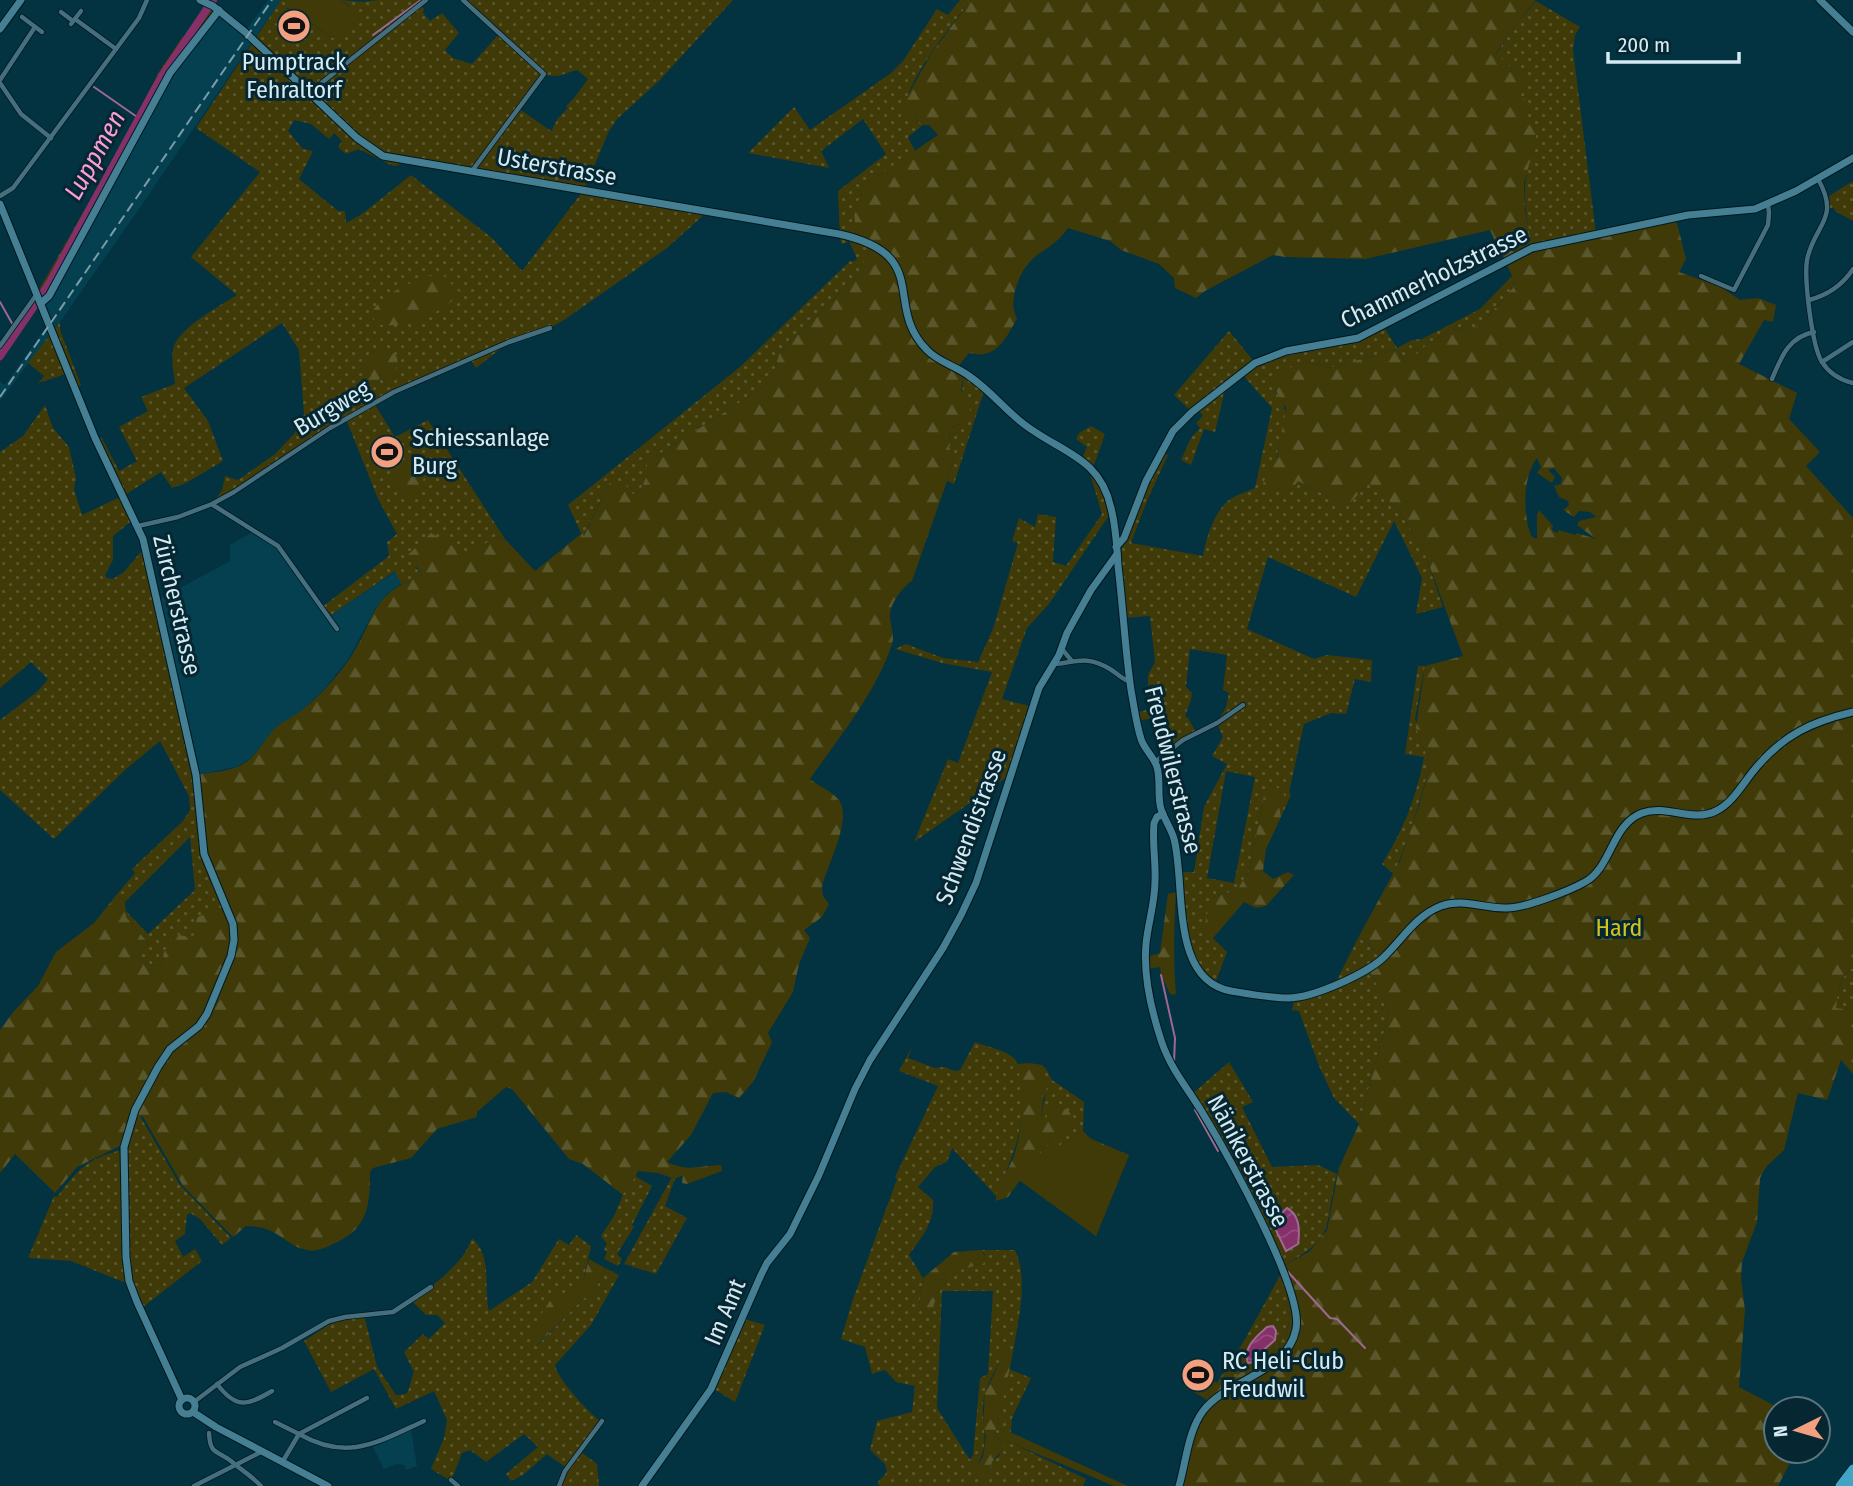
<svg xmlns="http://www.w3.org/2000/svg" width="1853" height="1486" font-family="'Fira Sans Condensed',sans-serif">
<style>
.built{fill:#044050}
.grass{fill:url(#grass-dots);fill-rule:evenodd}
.forest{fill:url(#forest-firs);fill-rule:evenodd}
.park{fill:#3f3a08}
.water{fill:url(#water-waves);stroke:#9d6892;stroke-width:2}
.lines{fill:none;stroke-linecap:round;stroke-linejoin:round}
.stream{stroke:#9d6892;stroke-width:2}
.river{stroke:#853068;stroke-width:8}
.street-casing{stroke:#03181f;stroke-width:6}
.secondary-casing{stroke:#03181f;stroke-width:9}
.highway-casing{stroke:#03181f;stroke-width:10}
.street{stroke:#456f7e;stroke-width:4.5}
.secondary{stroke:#447f93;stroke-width:7}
.highway{stroke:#41a4c5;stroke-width:9}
.rail{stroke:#7c9ca7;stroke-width:2;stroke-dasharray:10 5;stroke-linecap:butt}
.labels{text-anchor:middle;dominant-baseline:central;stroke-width:6;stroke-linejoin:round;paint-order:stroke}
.poi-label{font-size:24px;fill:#d5ebf4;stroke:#062732;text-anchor:start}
.street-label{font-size:24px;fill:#d5ebf4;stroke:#062732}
.park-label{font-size:24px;fill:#d2c21a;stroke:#062732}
.water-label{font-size:26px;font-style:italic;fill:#fc9dd7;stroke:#062732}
</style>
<defs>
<pattern id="grass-dots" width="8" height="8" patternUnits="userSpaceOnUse" patternTransform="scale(1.75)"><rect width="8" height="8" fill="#3f3a08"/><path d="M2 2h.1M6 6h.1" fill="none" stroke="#5a572d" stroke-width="1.8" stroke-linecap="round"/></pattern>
<pattern id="forest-firs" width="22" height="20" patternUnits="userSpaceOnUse" patternTransform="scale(1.75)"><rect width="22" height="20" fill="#3f3a08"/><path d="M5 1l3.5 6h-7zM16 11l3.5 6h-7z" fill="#5a572d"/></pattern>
<pattern id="water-waves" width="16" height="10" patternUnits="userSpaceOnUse" patternTransform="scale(1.75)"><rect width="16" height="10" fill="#853068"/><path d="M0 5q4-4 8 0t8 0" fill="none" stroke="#954e7e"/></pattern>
</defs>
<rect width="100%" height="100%" fill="#033240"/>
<g class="built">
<polygon points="268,0 281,0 137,212 60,322 0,401 0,381 5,385 51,320 43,302 168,77 219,10 245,32"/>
<polygon points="254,531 273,542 328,617 396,571 401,584 388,593 375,609 348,660 325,688 303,710 276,728 251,758 236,767 196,775 156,601 230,561 230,545"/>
<polygon points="411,1430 417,1466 406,1470 404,1465 397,1464 384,1469 373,1447"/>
</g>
<g class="grass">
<path d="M281,0h12l-7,8 47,30 17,-29 -1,-3 -8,-6 22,2 15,-2h48l-7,6 5,2 -1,5 7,8 12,-8 17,20 -14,17 8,8 19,6 26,-29 -35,-35h270l-74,81 -42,38 -8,12 -25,59 123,22 -40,36 -103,72 -14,8 -41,14 -33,26 -6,-9 -96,44 21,34 33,-17 77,119 -12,-1 -24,19 -54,10 8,9 -22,8 -6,-13 -67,46 -6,-10 67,-51 -2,-14 10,-8 -19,-35 -32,-80 -134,85 10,-14 3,-14 13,4 37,-26 19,-20 10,-20 -5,-64 -17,-27 -98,65 24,33 15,40 -37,22 -14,5 -11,-16 -38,24 11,23 -21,17v24l-8,15 2,3 6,1 11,-7 21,-25 81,361 -33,30 -29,14 -3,14 -11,-2 -14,-8 13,-12 -23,-27 -1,-7 23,24 47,-44 -5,-53 -65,65 -8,-8 18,-21 -3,-4 51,-48 7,-11 -1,-14 -29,-55 -35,29 -71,69 -54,-49v-70l37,-28 11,-13 -17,-17 -31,26v-236l23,-16 22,-31 8,23 16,19 7,31 -2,12 8,25 40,-19 -53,-123 -31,10 6,-7 -16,-13 32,-41v8l21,55 -3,3 21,51 3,-1 17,33 18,-10 -18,-34 29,-16 -7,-14 34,-13c-1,-11 -4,-24 -2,-34 3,-21 47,-44 64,-55l-46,-38 69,-85 -64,-44zM577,70l11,9 -14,19 -8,8 2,2 -10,10 -7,13 -33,-23 25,-33 15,1zM294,120l17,4 18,15 5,-6 8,8 -4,6 8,7 13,-5 34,17 7,-1 -5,-5 188,31 -61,80 -30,-33 -81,-63 -49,39 -16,9 -1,-12h-7l-39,-32 14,-28 -10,-2 -15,-18zM375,349l11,34 -6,-5 -8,11 -5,-3 -1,-8 3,-6 -9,-9z"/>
<path d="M960,0h11c-19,25 -65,80 -66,110l18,15 -15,12 7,14 -55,37 13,56 -16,32 -77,76 -10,31 -123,79v13l-7,16 -10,4 -21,-11 -26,53 -15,-32 173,-139 109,-105 2,1 5,-3 -8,-18 -7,3 -2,-5 -2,-48 48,-37 -23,-35 -42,32 8,17 -81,-15 46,-46 16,23 81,-57 12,-12 34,-52 11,6z"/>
<path d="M1536,1l44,26 -5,8 -2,15 23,184 -64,14c-8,-43 -12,-67 4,-109 -7,-14 -18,-29 -15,-45 2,-8 6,-14 5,-23l-16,-4 -14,-13 21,-31z"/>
<polygon points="209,3 219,10 177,63 41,303 0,362 0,346 37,293 117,153 160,70 183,36 188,36"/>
<polygon points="1853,181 1853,221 1835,211 1834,208 1830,208 1829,196"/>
<path d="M1512,276l2,4 -1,8 -34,38 -26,5 -26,13 -7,8 -15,9 -8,-12 -67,19 -26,-7 -29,30 8,11 3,14 -11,47 -12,20 35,-2 42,22h10l19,-21 30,28 26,44 18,53 -27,7 6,-36 -28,-57 -38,76 -88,-40 -21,72 67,30 13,-4 45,5 -1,22 -16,-3 -9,35 -15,-1 -27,11 -15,68 2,3 -10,22 -2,-11 -15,-11 -15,76 -12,19 -23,7 -8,41h7l14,14 -13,34 -24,-29 -11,-85h15l10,-65 23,-43 -15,-8 11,-19 -6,-14 9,-16 3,-14 -6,-3 4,-35 -37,-6 -4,38 6,6 -1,7 -6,16 3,2 8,14 -36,26 -2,-41 -21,4 -1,-8 14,-4 -2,-13 8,-3 -3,-9 -5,2v-11l7,-13 -5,-46 -26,2 -5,-63 42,-103 7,3 -22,48 -15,40 72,13c3,-18 11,-44 26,-56 7,-5 18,-8 26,-12l17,-80 -31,-35 -15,12 -11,47 -11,-3 -13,36 -10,-5 10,-22 9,-10 -4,-5 7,-7 -6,-7 -5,3 -18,-17 55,-64 26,32 11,-5 69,-14 48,-18 14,22 15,-8 10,-1 58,-30zM1226,771l29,6 -21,106 -27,-5z"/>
<polygon points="964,372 985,388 954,484 947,481 954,461 949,446 950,429 959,424"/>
<polygon points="1091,426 1105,434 1093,468 1112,511 1049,604 1027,628 1002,699 1033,707 1007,777 914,842 948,759 958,763 992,672 942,663 895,649 906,644 943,658 978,662 993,629 1018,543 1012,541 1019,518 1035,527 1038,514 1056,517 1053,562 1066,566 1102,514 1087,464 1081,460 1087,447 1076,439 1079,433"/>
<path d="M1418,666h7l-10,52 5,24 7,13 2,14 -18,61 -17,44 -12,-10c21,-33 35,-68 42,-107l-19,-3z"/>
<polygon points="1359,936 1375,950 1390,951 1369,969 1386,1004 1388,1017 1359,1124 1334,1098 1319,1066 1299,1011 1292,1010 1295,997 1335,984"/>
<path d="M1853,968v42l-18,-2c3,-14 4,-31 18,-40z"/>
<path d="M975,1042c12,5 31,8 40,17 5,7 5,18 6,27 4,46 -8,69 -25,110l-44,-48 -5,14 -12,5 -17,20 15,13c2,22 -12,38 -24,55l14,23 -4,28 12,8 9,-30 8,-11 36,-10 1,-8 -3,-5h33c14,31 3,70 -2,103l-8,-3c-6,15 -18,32 -21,47 -5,25 9,48 -9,70l16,2 1,-7 7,-6 2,-15 -6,-5 14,-67 22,9 -19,40 -2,24 76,37 -3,7h-203l-3,-3 10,-11 -2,-8 -15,-14 7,-29 35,-9 3,-26 -19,-4 -11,-12 -13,4 -7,-27 -24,-8 12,-40 44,-120 -2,-2 43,-91 -39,-15 13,-24 -4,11 27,10 9,-1 11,4 5,-1zM942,1291h51l-5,83 -8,4 -7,77 -3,5 -33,-52z"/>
<path d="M1229,1062l24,40 -11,5 30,60 46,-2 19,9c-14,56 1,62 -56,93l-25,-53 -65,-119z"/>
<polygon points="1046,1069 1052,1080 1084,1102 1083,1131 1087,1137 1129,1155 1096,1236 1019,1180 1040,1152 1073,1120 1047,1117 1043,1120 1041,1117 1045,1097 1040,1076"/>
<polygon points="137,1111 180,1185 231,1238 222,1245 200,1219 190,1213 187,1215 185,1234 175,1241 183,1257 195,1249 202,1261 143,1307 133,1286 130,1269 126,1167 127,1147"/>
<path d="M121,1150l5,133 -55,-22 -43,-3 26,-62 3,1c22,-29 29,-37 64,-47z"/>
<polygon points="635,1176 652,1186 632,1225 634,1227 617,1254 622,1259 618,1266 604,1259 607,1252 604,1249 607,1244 601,1236 614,1216 623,1195 626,1195"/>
<polygon points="672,1177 675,1179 665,1206 687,1218 656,1274 624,1264"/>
<path d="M576,1235l15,11 -8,36 -46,64 46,-47 11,-6 11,-25 14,7 -28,50 -36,40c1,12 34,48 45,56l-19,31 16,12 2,22h-38l4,-19 -18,-13 -24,21 -12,6 -5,-7 32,-27 -14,-13 -38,28 -16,-12 -8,3 -11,28 -20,-12 13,-31 3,-18 -13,-29 -38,18 -22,-40 -43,23 -27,-51 26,-17 34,-9 13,52 19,28 10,-1c5,-6 4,-14 8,-22l-10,-20 19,-18 6,5 16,-16 -8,-8h-11l-14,-14c22,-17 51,-36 60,-63 21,19 11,48 17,73l43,-29 27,-43 10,6z"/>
<path d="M1283,1270l9,22c-6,12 0,24 -5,37 -5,18 -21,30 -37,38 -12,6 -19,16 -33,16l27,-42z"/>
<polygon points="745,1319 765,1325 735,1402 714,1389"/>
</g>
<g class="forest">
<path d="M971,0h565l-19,23 -21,30 14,14 17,4v6l-6,19 6,5 -4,13 13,16v9l-12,44 1,27 7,38 134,-29 11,4 9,36 -7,13 42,15 19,13 18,-2 18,7 -3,17 -9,-2 -25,44 58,29 -8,26 31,33 -14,14 47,52v450c-14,8 -15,25 -17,40l17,2v64l-12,-14 -14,40 -29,-7 -14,57 -18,17 -6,11 -3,44 -15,40 -1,16 4,32 -6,77 42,22h-5v42h20l-18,35h-599l13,-51 18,-32 -6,-5 13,-15c14,0 21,-10 33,-16 16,-8 32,-20 37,-38 5,-13 -1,-25 5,-37l-11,-25 28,-15 18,-22 12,-62 20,-44 29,-107 -2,-13 -17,-35 20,-18 -14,-1 -16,-14 41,-75 19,-55 10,-37 -2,-14 -7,-13 -4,-15 9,-61 38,-10 -38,-102 -26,-44 -30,-27 -19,20 -6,2 -46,-24 -9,12 -23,-2 -3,-8 14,-26 9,-49 -18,-30 36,-17 26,7 67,-19 8,12 15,-9 7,-8 26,-13 26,-5 34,-38 1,-8 -24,-50 -124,29 -81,-2 -12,-2 -68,36 -9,7 -21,-10 -1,-10 -15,-14 -38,-14 -11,-9 -42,-13c-19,28 -41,20 -53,63 -2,11 -3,18 2,28 -12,20 -20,41 -48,34l-12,15 7,4 -3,19 10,15 -3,12 -18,11 -1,17 5,15 -42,120c-10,6 -23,24 -22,36 0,9 5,17 2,27 -15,47 -54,95 -82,135 8,7 20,11 27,19 18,17 -10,67 -15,89l1,9 6,8 -7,13 -18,13 6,8 -11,26 -6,28 -25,41 4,9 -19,40 -14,16 -13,-6 -13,1 -22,42 -24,27c22,10 30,4 54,3l1,6 -35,13 -5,-1 1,-8 -8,4 -17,-6 -20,-2 -12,24h-3l-40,-31 -14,-5 -57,-70 -6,-2 -29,25v5l-40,12 -26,29 -38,10 -3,4c0,34 -2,57 -37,72 -8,4 -17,8 -26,6 -24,-5 -27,-24 -61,-24l-13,11 -50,-51 -41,-71 -20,30 -45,22 -22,26 -40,-39 -15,19v-143l14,-19 24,-25 18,-34 38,-29 23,-29 8,8 1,15 23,27 -13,12 14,8 11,2 3,-14 11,-18 18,4 4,-21 29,-10 -17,-38 -13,-94c15,-3 33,-3 47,-11 16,-9 22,-28 36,-39 7,-5 15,-9 22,-14 18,-14 35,-33 48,-51 27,-39 19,-67 74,-84l-15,-21 23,-22 38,23 24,-18 12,1 30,32 47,-38 2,3 25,-52 12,-3 6,5 3,9 10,-4 7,-16v-13l123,-79 10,-31 77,-76 15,-31 -11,-6 -6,-13 -1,-21 8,-9 -2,-8 78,-53 -9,-10h-6l-18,-15 -2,-6 28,-50zM1537,458l4,9 -4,6 15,10 3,-6 -7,-7 6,-2 8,10 -1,6 -7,2 5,11 9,4 1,4 -6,5 11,7 5,-6 11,1 6,5 -17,4 -2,4 19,14 -19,-6 -2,2 -16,-5 -2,3 -5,-3 1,-4 -14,-16 -2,5v24l-6,-3c-8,-23 -9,-58 6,-78z"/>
<path d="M442,274l18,19c-13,18 -62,40 -85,30l-3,-11c11,-19 48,-36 70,-38z"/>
<path d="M375,349h7l13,5c7,10 -2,21 -8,29l-7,-5 -8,12 -5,-4 -1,-8 3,-6 -9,-4v-5z"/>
<path d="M410,462l13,8c3,14 -4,25 -17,30l-8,-5 -5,-15 5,-12z"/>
<polygon points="1274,786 1285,792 1279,806 1281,817 1266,849 1263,871 1273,879 1288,872 1294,875 1266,906 1256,908 1244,902 1213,938 1205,938 1206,916 1214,897 1237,890 1249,871 1264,795"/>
<path d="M1176,892c-2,35 -3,68 0,102l-5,1 -10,-20 -1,-8 -14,2v-12l14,-4 8,-59z"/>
<path d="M1030,1063l12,2 4,4 -5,7 8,10 -5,7 -3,24 2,2 4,-2v-9l3,-2 18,4 6,10 -34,32 -32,45 -12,4c-1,-14 13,-31 18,-45 10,-31 8,-61 4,-92z"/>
<polygon points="982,1250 986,1259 984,1263 947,1274 940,1284 931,1315 919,1306 923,1278 954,1252"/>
<polygon points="589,1259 605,1268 594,1293 583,1299 536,1346 531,1346 530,1341 542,1313 556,1292 573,1294 583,1282"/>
<polygon points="1005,1350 1013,1353 995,1436 1001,1442 1001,1451 992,1462 989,1477 975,1473 975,1467 983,1457 986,1436 983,1427 985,1390 989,1385"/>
</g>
<g class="park">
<polygon points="293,0 341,0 363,19 333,38 286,7"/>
<polygon points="1083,1131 1093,1141 1129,1155 1096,1236 1019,1180 1052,1150"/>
<polygon points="1195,1367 1217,1383 1204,1398 1183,1386"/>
<polygon points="1001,1428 1128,1486 1114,1486 997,1437"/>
</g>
<g class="water">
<path d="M1287,1208c13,7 13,23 11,36l-12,7 -13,-27 1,-4z"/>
<path d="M1273,1326l3,5 -1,9 -16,14 -1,7 -10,2c-6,-15 9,-27 19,-36z"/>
</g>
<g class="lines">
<g class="stream">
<polyline points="373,35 421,0"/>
<polyline points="94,87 140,119"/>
<polyline points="0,302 17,332"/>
<polyline points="1161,975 1175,1038 1174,1063"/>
<polyline points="1195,1110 1218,1151"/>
<polyline points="1236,1165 1251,1193"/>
<polyline points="1270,1233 1281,1256"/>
<polyline points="1288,1272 1330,1318 1337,1319 1365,1348"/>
</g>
<polyline class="river" points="0,356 49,284 162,76 213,0"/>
<defs>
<g id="street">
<polyline points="463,0 544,74 472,171"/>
<polyline points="61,12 73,21"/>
<polyline points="22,17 42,32"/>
<polyline points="75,19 116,49"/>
<polyline points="71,24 81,11"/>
<polyline points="0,80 35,27"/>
<polyline points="0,83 21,114 51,138"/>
<polyline points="310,92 426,0"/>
<path d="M1818,179c23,41 -4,45 -11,81 -3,19 5,87 15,102 7,11 18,18 31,21"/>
<polyline points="0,196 13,188 139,18 147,0"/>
<polyline points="1701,276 1734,290 1768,225 1769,213 1768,204"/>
<path d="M1809,300c19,-5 33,-14 44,-31"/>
<polyline points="0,346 37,294"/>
<polyline points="1822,362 1853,342"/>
<path d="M1772,379c9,-21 16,-42 42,-47"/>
<polyline points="213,505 278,546 337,629"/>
<polyline points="138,526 178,517 212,504 234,492 330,428 394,392 509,342 550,328"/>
<polyline points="1062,649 1071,660"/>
<path d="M1054,664c22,-2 33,-9 56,5 7,4 11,10 19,12"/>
<polyline points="1155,762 1183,740 1217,723 1243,705"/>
<path d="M217,1384c19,25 30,22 55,7"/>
<polyline points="194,1402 240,1367 282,1348 329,1321 345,1317 393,1312 431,1287"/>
<polyline points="275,1422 299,1434 367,1398"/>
<path d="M209,1433c1,22 8,17 22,28 9,8 22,16 30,25"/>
<path d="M283,1461l16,-27c49,28 79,8 125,-13"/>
<polyline points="451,1480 458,1486"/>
<polyline points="194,1486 263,1451"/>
<polyline points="559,1486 565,1471 602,1421"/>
</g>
<g id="secondary">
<path d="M200,0l13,6 32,26 112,106 26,18 456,78c95,21 43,71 88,116 11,12 29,16 42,26 21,14 36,34 56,49 37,28 75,32 86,83 5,19 6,39 7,58 5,41 7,83 13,124 3,16 5,33 10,49 3,10 13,18 16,28 4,14 0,29 4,42 3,10 10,19 13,30 12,45 -5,141 57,152 18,3 39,7 57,7 25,0 81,-25 98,-43 17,-17 31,-40 55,-49 22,-8 44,3 66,2 18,0 62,-17 78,-26 27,-15 26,-57 57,-69 25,-9 50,10 74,-2 17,-8 27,-28 39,-42 28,-34 56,-47 98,-57"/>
<polyline points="1820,0 1853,32"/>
<polyline points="0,29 21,0"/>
<polyline points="0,204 95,438 143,539 196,775 204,854 233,924 234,940 231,956 207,1014 199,1026 170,1049 158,1067 135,1110 124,1147 126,1257 129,1281 137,1302 182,1400"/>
<polyline points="41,303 49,296 170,73 219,10"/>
<polyline points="1116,547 1124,538 1146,481 1173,431 1192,412 1255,363 1286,351 1358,338 1532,248 1688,215 1755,209 1796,191 1853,158"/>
<path d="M1163,814l-6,3 -3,6c-2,20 2,39 1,58 0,22 -7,42 -9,63 -3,32 6,69 16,99 9,26 26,46 40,69 23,38 102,178 94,217 -8,44 -69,50 -93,82 -15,20 -17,51 -24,75"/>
<circle cx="187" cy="1406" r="8"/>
<polyline points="193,1412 216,1427 328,1486"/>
<polyline points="642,1486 711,1389 761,1275 767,1263 790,1234 819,1175 855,1089 870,1060 943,948 961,915 976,883 1039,688 1059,655 1067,633 1091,590 1117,554"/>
</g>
<g id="highway">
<polyline points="1840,1486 1853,1469"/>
<polyline points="1848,1486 1853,1479"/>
</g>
</defs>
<use href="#street" class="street-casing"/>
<use href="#secondary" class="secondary-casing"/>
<use href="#highway" class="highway-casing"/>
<use href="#street" class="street"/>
<use href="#secondary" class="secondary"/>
<use href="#highway" class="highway"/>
<polyline class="rail" points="0,397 272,0"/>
</g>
<defs>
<symbol id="stadium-disc" viewBox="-11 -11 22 22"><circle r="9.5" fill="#f2a07f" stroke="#062732"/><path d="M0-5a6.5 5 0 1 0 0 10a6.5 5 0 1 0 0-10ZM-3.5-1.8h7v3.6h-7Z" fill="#111"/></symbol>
</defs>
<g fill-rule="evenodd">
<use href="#stadium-disc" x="275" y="7" width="38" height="38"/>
<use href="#stadium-disc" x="368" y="433" width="38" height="38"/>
<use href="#stadium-disc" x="1179" y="1356" width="38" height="38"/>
</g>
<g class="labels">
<g class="poi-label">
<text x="294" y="62" text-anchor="middle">Pumptrack<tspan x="294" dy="28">Fehraltorf</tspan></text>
<text x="412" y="438">Schiessanlage<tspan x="412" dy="28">Burg</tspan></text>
<text x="1222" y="1361">RC Heli-Club<tspan x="1222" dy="28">Freudwil</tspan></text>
</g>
<g class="street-label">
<text transform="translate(557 167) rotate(10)">Usterstrasse</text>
<text transform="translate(1434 277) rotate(-26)">Chammerholzstrasse</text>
<text transform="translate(332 408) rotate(-31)">Burgweg</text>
<text transform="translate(177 605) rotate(77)">Zürcherstrasse</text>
<text transform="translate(1173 770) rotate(76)">Freudwilerstrasse</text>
<text transform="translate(971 827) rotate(-70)">Schwendistrasse</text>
<text transform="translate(1248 1161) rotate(62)">Nänikerstrasse</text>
<text transform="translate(725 1312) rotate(-67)">Im Amt</text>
</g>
<g class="park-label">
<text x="1619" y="928">Hard</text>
</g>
<g class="water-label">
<text transform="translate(95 155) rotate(-61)">Luppmen</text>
</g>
</g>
<g transform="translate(1797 1430) rotate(265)"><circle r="33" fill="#062732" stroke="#597580" stroke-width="2"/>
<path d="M0-5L12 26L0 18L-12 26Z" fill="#f2a07f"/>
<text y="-10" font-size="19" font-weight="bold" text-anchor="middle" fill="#d5ebf4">N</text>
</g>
<path d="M1608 52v10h131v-10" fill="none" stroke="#d5ebf4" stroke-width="3.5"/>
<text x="1618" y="52" font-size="21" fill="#d5ebf4" stroke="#062732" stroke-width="5" paint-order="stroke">200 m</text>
</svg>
